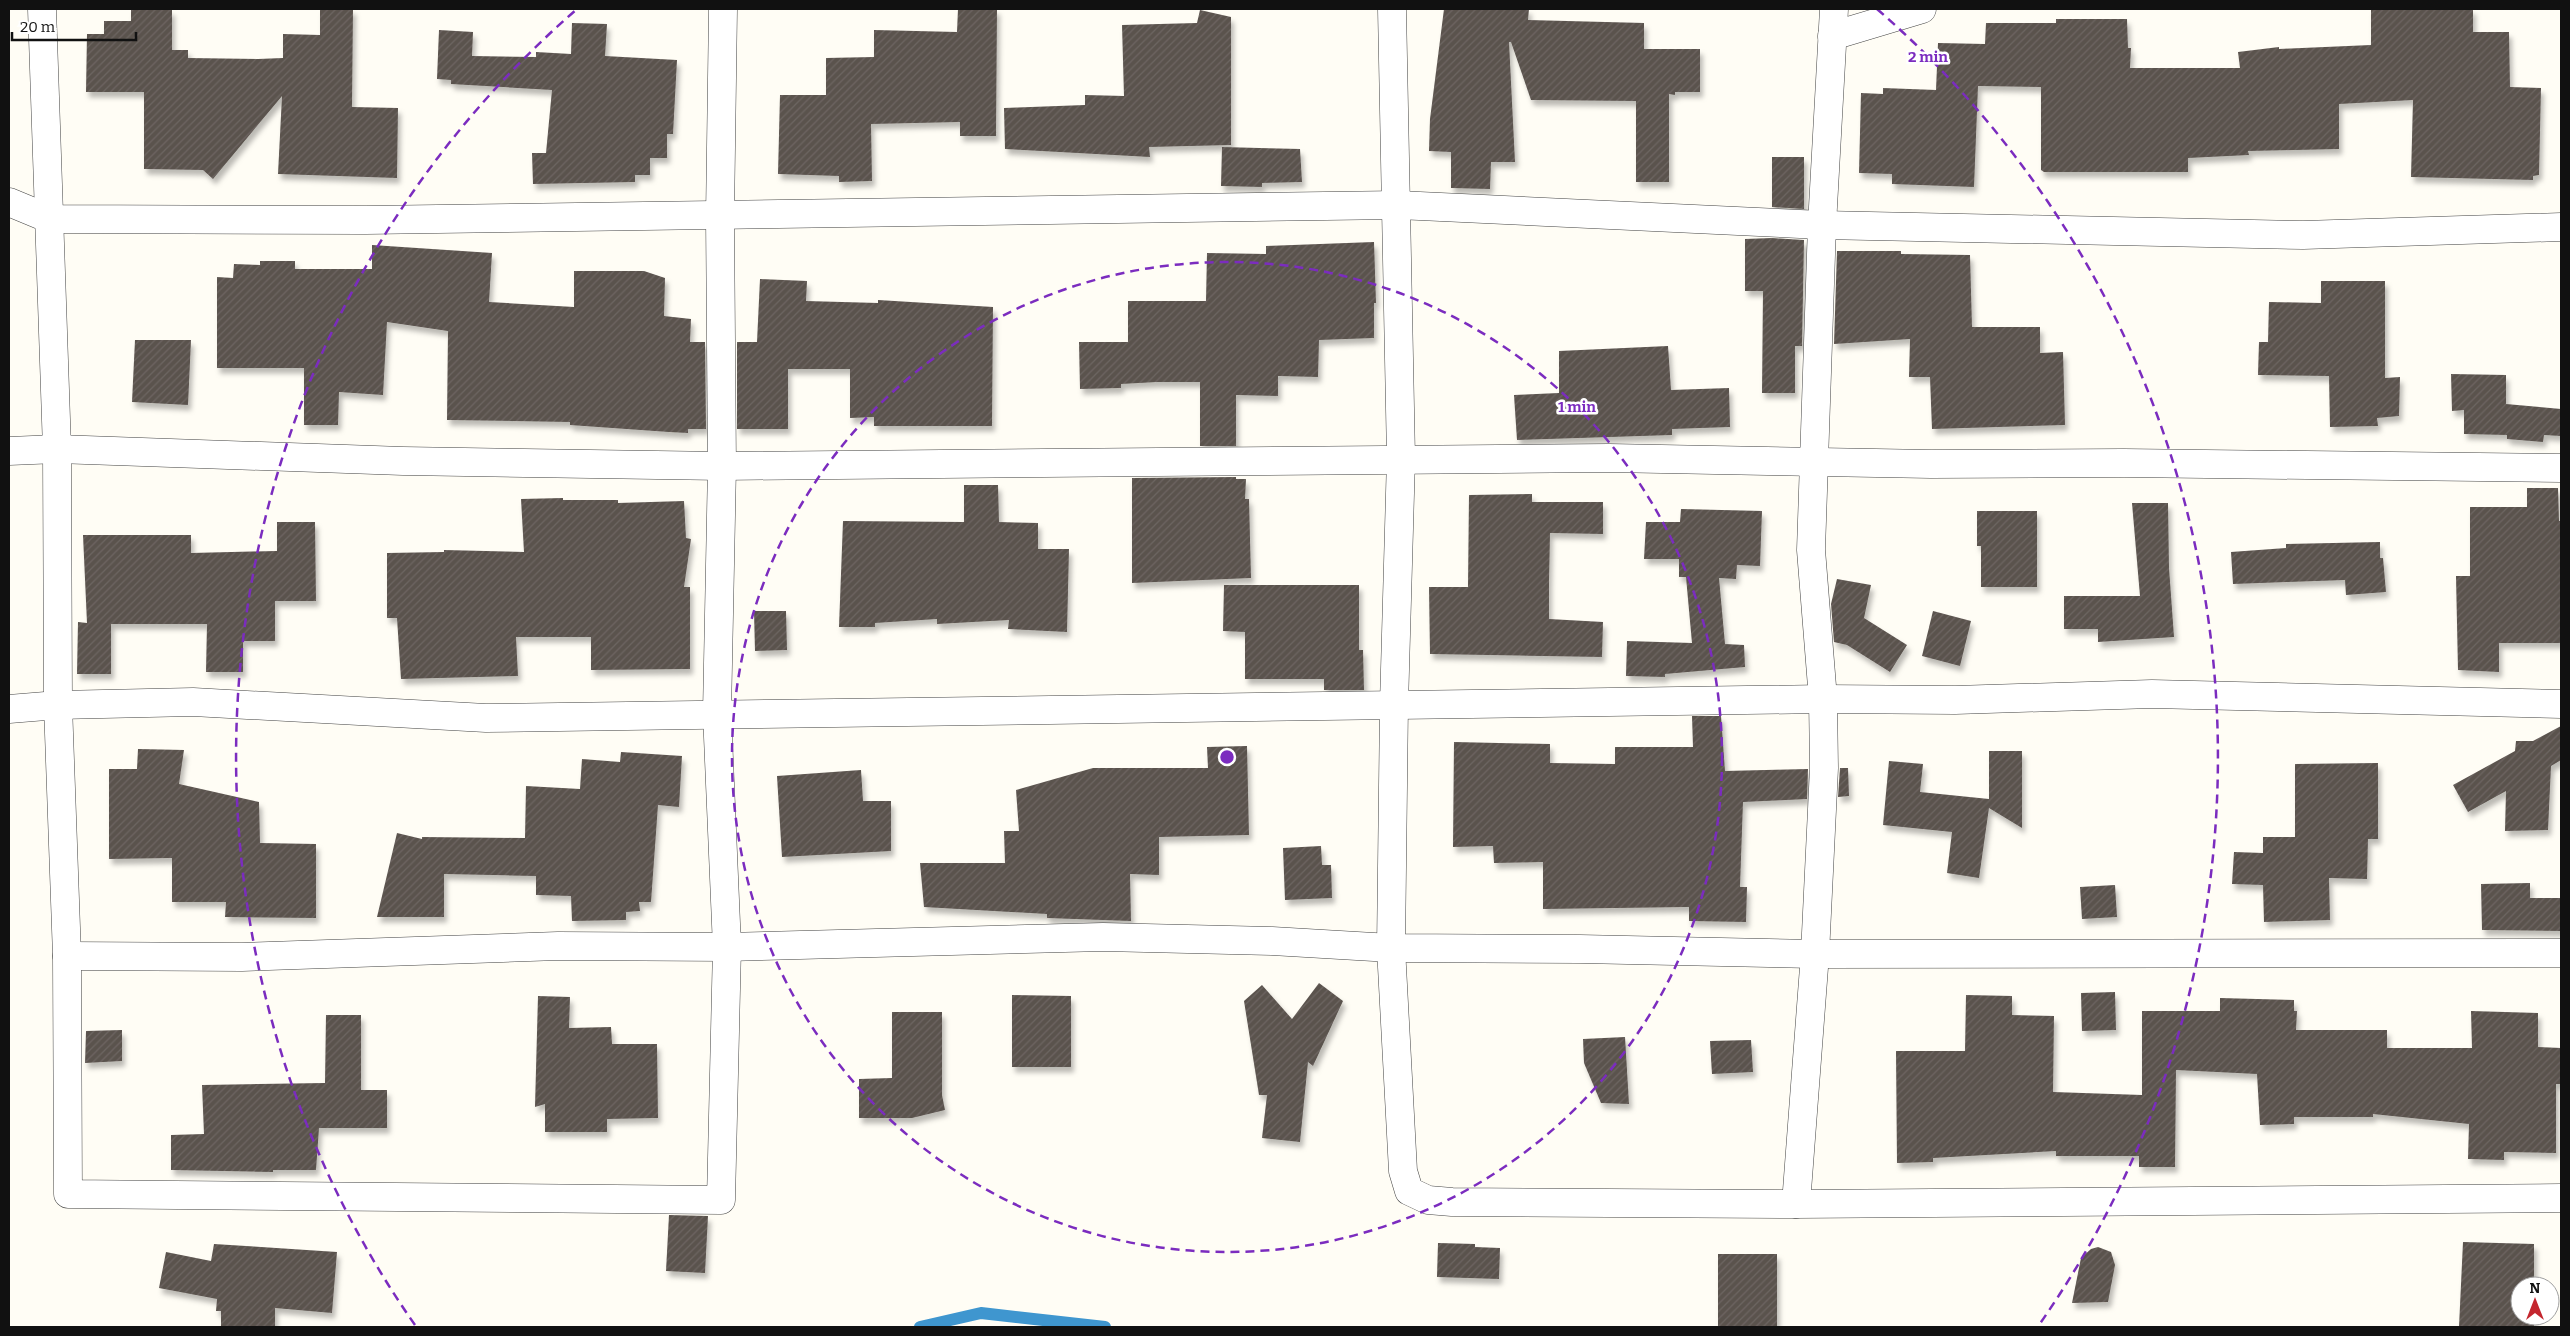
<svg xmlns="http://www.w3.org/2000/svg" width="2570" height="1336" font-family="Bitter,serif">
<style>
.lines{fill:none;stroke-linecap:round;stroke-linejoin:round}
.stream{stroke:#3f96cf;stroke-width:12}
.building{fill:url(#building-hatch);filter:url(#shadow)}
.street-casing{stroke:#444;stroke-width:29}
.street{stroke:#fff;stroke-width:28}
.ring{fill:none;stroke:#7b2cbf;stroke-width:2.5;stroke-dasharray:9 6}
.centre{fill:#7b2cbf;stroke:#fff;stroke-width:2.5}
.ring-label{font-size:15px;text-anchor:middle;font-weight:bold;fill:#7b2cbf;stroke:#fff;stroke-width:5;stroke-linejoin:round;paint-order:stroke}
</style>
<defs>
<pattern id="building-hatch" width="6" height="6" patternUnits="userSpaceOnUse" patternTransform="scale(1.25)"><rect width="6" height="6" fill="#5a524d"/><path d="M-1 1l2-2M0 6l6-6M5 7l2-2" fill="none" stroke="#6d6662"/></pattern>
<filter id="shadow"><feDropShadow dx="3" dy="5.5" stdDeviation="2.5" flood-color="#0004"/></filter>
</defs>
<rect width="100%" height="100%" fill="#fffdf5"/>
<g class="lines">
<polyline class="stream" points="920,1327 981,1313 1105,1327"/>
</g>
<g class="building">
<polygon points="320,9 353,9 352,107 398,108 397,178 278,174 282,96 213,179 203,170 144,169 144,92 86,92 87,34 104,34 104,21 131,21 131,10 172,10 172,50 188,50 188,58 258,59 283,58 283,34 320,35"/>
<polygon points="958,9 997,9 996,136 960,136 960,122 871,124 872,181 839,182 839,176 778,174 780,95 826,95 826,58 874,57 874,30 957,32"/>
<polygon points="1444,9 1529,9 1528,20 1644,23 1644,49 1700,49 1700,92 1675,92 1675,95 1669,94 1669,182 1636,182 1636,101 1531,100 1511,42 1509,42 1515,162 1491,162 1490,189 1451,188 1451,152 1429,151 1430,119"/>
<polygon points="2371,9 2473,9 2473,32 2509,32 2510,87 2541,88 2539,175 2533,176 2533,180 2411,177 2413,100 2339,104 2339,149 2248,151 2249,155 2188,158 2188,172 2044,172 2041,170 2041,87 1978,86 1974,187 1892,184 1892,174 1859,173 1861,93 1883,94 1883,88 1936,90 1938,43 1985,44 1986,23 2056,23 2056,19 2127,19 2128,48 2131,48 2130,68 2240,68 2238,52 2279,47 2279,49 2371,45"/>
<polygon points="1200,10 1231,17 1231,145 1149,147 1150,157 1005,149 1004,108 1085,105 1085,95 1124,96 1122,25 1197,23"/>
<polygon points="572,23 607,24 605,56 677,60 673,134 667,134 667,158 650,158 650,175 635,175 635,182 533,184 532,153 546,153 552,90 451,84 451,80 437,79 439,30 473,32 472,56 536,57 536,52 571,54"/>
<polygon points="1222,147 1300,149 1302,182 1262,183 1262,187 1221,186"/>
<polygon points="1772,157 1804,157 1804,209 1772,207"/>
<polygon points="1772,238 1804,240 1802,346 1795,346 1795,393 1762,393 1763,291 1745,291 1745,239"/>
<polygon points="1374,242 1376,303 1374,303 1374,338 1319,340 1318,377 1278,376 1278,396 1236,395 1236,446 1200,446 1200,382 1157,382 1121,384 1121,388 1080,389 1079,342 1128,342 1128,301 1206,301 1207,253 1266,254 1266,246"/>
<polygon points="372,245 492,253 489,302 574,307 574,271 644,271 665,278 664,316 691,319 690,342 705,342 706,429 688,429 688,433 669,432 570,425 570,422 447,420 448,331 387,322 383,395 339,392 338,425 304,425 304,368 217,368 217,277 233,278 234,264 260,265 260,261 295,261 295,269 372,269"/>
<polygon points="1837,251 1901,251 1901,254 1970,255 1972,327 2040,327 2040,353 2063,352 2065,425 1932,429 1930,377 1909,377 1910,339 1834,344"/>
<polygon points="760,279 807,281 806,301 878,303 878,300 993,307 992,426 874,426 874,417 850,418 850,369 788,369 788,429 737,429 737,342 757,342"/>
<polygon points="2321,281 2385,281 2385,378 2400,377 2399,416 2377,418 2378,426 2330,427 2329,376 2258,375 2259,342 2268,342 2269,302 2321,303"/>
<polygon points="135,340 191,340 188,405 132,402"/>
<polygon points="1668,346 1671,390 1729,388 1730,427 1672,429 1672,435 1517,440 1514,395 1559,393 1559,351"/>
<polygon points="2451,374 2506,375 2506,404 2561,409 2561,436 2544,435 2543,442 2507,439 2507,435 2464,434 2464,410 2452,411"/>
<polygon points="1236,477 1236,479 1246,479 1245,499 1249,499 1251,578 1132,583 1132,478"/>
<polygon points="964,485 998,485 999,522 1038,523 1038,549 1069,549 1067,632 1008,629 1009,620 937,624 937,619 875,623 875,627 839,627 843,521 964,522"/>
<polygon points="2527,488 2558,488 2559,521 2561,521 2561,643 2499,643 2499,672 2458,670 2456,576 2470,576 2470,507 2527,507"/>
<polygon points="1532,494 1532,502 1603,502 1603,534 1550,533 1549,583 1549,619 1603,622 1602,657 1430,654 1429,587 1468,587 1469,495"/>
<polygon points="563,498 563,500 618,500 618,503 684,501 686,538 691,539 684,587 690,587 690,669 591,670 591,637 516,637 518,676 401,679 397,618 387,618 387,553 444,552 444,550 524,552 521,499"/>
<polygon points="2132,503 2168,503 2169,568 2174,637 2098,642 2098,629 2064,629 2064,596 2140,596"/>
<polygon points="1681,509 1762,511 1760,566 1737,565 1736,579 1719,578 1725,644 1744,645 1745,667 1665,674 1665,677 1626,676 1627,641 1692,643 1686,577 1679,577 1679,559 1644,559 1646,522 1680,522"/>
<polygon points="1977,511 2037,511 2037,587 1981,587 1981,546 1977,546"/>
<polygon points="277,522 315,522 316,601 275,601 275,641 243,641 243,672 206,672 207,624 111,624 111,674 77,674 78,622 87,623 83,535 191,535 191,553 277,551"/>
<polygon points="2380,542 2380,558 2383,558 2386,592 2346,595 2345,580 2233,584 2231,552 2286,548 2286,544"/>
<polygon points="1837,579 1871,585 1864,618 1907,645 1890,672 1847,645 1834,642 1831,604"/>
<polygon points="1224,585 1359,585 1359,650 1363,650 1364,690 1324,690 1324,679 1245,679 1245,632 1223,631"/>
<polygon points="754,611 786,611 787,650 755,651"/>
<polygon points="1933,611 1971,621 1960,666 1922,656"/>
<polygon points="1692,716 1721,716 1725,771 1808,769 1807,799 1743,802 1740,887 1747,887 1746,922 1689,921 1689,907 1543,909 1543,862 1494,863 1493,846 1453,847 1454,742 1550,744 1550,763 1615,764 1615,747 1693,747"/>
<polygon points="2561,726 2561,760 2551,766 2548,830 2505,831 2506,791 2468,812 2453,785 2515,751 2516,741 2533,741"/>
<polygon points="1247,746 1249,835 1159,837 1159,875 1130,874 1131,921 1047,918 1047,914 924,907 920,863 1005,863 1004,831 1019,831 1016,790 1093,768 1208,768 1207,747"/>
<polygon points="138,749 184,750 179,784 259,802 260,843 316,844 316,918 225,917 226,902 172,902 172,858 109,859 109,769 137,769"/>
<polygon points="1989,751 2022,751 2022,828 1989,808 1979,878 1947,873 1952,832 1883,825 1889,761 1923,764 1920,792 1989,799"/>
<polygon points="621,752 682,756 679,807 658,805 651,902 639,902 640,911 626,912 626,920 572,921 571,896 536,895 536,876 444,874 444,917 377,917 397,833 422,839 422,837 525,838 526,786 580,789 582,759 620,762"/>
<polygon points="2378,763 2378,839 2368,839 2367,879 2329,878 2330,920 2264,922 2263,885 2232,884 2234,852 2263,853 2263,837 2295,837 2295,764"/>
<polygon points="1840,768 1848,768 1849,796 1838,797"/>
<polygon points="861,770 863,801 891,801 891,851 782,857 777,776"/>
<polygon points="1321,846 1322,865 1331,865 1332,898 1285,900 1283,848"/>
<polygon points="2530,883 2530,898 2561,898 2561,931 2482,930 2481,884"/>
<polygon points="2115,885 2117,917 2082,919 2080,887"/>
<polygon points="1319,983 1343,1001 1313,1066 1308,1062 1300,1142 1262,1138 1267,1095 1259,1095 1244,1001 1262,985 1292,1019"/>
<polygon points="2115,992 2116,1030 2082,1031 2081,993"/>
<polygon points="1012,995 1071,996 1071,1067 1012,1067"/>
<polygon points="1966,995 2012,996 2012,1015 2054,1016 2053,1092 2142,1095 2142,1011 2220,1011 2220,998 2294,1000 2294,1011 2297,1011 2296,1030 2387,1030 2387,1048 2472,1048 2471,1011 2538,1013 2538,1047 2561,1048 2561,1084 2556,1084 2556,1153 2504,1152 2504,1160 2468,1159 2469,1124 2373,1114 2373,1117 2294,1117 2294,1124 2260,1125 2257,1074 2176,1070 2175,1167 2139,1167 2139,1156 2056,1156 2056,1151 1933,1158 1933,1162 1897,1163 1896,1051 1965,1051"/>
<polygon points="538,996 570,997 569,1028 611,1027 612,1044 657,1044 658,1118 607,1119 607,1132 545,1132 545,1104 535,1107"/>
<polygon points="892,1012 942,1012 942,1095 945,1110 912,1118 859,1118 859,1079 892,1078"/>
<polygon points="326,1015 361,1015 361,1090 387,1090 387,1128 319,1128 316,1170 273,1170 273,1172 171,1170 171,1135 204,1134 202,1085 325,1083"/>
<polygon points="122,1030 122,1061 85,1063 86,1031"/>
<polygon points="1625,1037 1629,1104 1601,1103 1584,1063 1583,1039"/>
<polygon points="1751,1040 1753,1072 1712,1074 1710,1041"/>
<polygon points="669,1215 708,1216 705,1273 666,1271"/>
<polygon points="2463,1242 2534,1244 2534,1286 2520,1286 2520,1316 2534,1316 2534,1327 2459,1327"/>
<polygon points="1438,1243 1475,1244 1475,1247 1500,1248 1499,1279 1437,1277"/>
<polygon points="214,1244 337,1252 332,1313 275,1308 275,1327 221,1327 221,1311 216,1311 217,1299 159,1288 166,1252 211,1261"/>
<polygon points="2098,1247 2111,1252 2115,1265 2108,1302 2072,1303 2081,1258 2091,1249"/>
<rect x="1718" y="1254" width="59" height="73"/>
</g>
<g class="lines">
<defs>
<g id="street">
<polyline points="42,9 57,449 58,705 67,956 68,1194 721,1200 727,947 717,713 722,466 720,216 723,9"/>
<polyline points="1392,9 1401,458 1394,705 1391,948 1403,1171 1409,1191 1428,1200 1452,1202 1796,1204 2561,1198"/>
<polyline points="1832,36 1922,9"/>
<polyline points="9,202 50,219 366,220 1398,205 1822,225 2303,235 2561,227"/>
<polyline points="9,451 57,449 403,461 722,466 1609,458 1931,464 2124,463 2561,468"/>
<polyline points="9,709 58,705 193,702 486,718 1823,699 1955,700 2152,694 2561,704"/>
<polyline points="67,956 242,957 558,946 727,947 1103,937 1272,941 1391,948 1580,949 1815,954 2561,953"/>
<polyline points="1796,1204 1815,954 1824,768 1823,699 1811,550 1822,225 1834,9"/>
</g>
</defs>
<use href="#street" class="street-casing"/>
<use href="#street" class="street"/>
</g>
<g class="ring">
<circle cx="1227" cy="757" r="495"/>
<path d="M415 1325A991 991 0 0 1 577 9M1877 9A991 991 0 0 1 2039 1325"/>
</g>
<circle cx="1227" cy="757" r="8" class="centre"/>
<g class="ring-label">
<text x="1928" y="62">2 min</text>
<text x="1577" y="412">1 min</text>
</g>
<rect width="2570" height="1336" fill="none" stroke="#111111" stroke-width="20"/>
<g transform="translate(2535 1301)"><circle r="24" fill="#ffffff" stroke="#a0a0a0"/>
<path d="M0-4L9 19L0 12L-9 19Z" fill="#c4262e"/>
<text y="-8" font-size="14" font-weight="bold" text-anchor="middle" fill="#111111">N</text>
</g>
<path d="M12 32v8h124v-8" fill="none" stroke="#111111" stroke-width="2.5"/>
<text x="20" y="32" font-size="15" fill="#111111" stroke="#ffffff" stroke-width="4" paint-order="stroke">20 m</text>
</svg>
